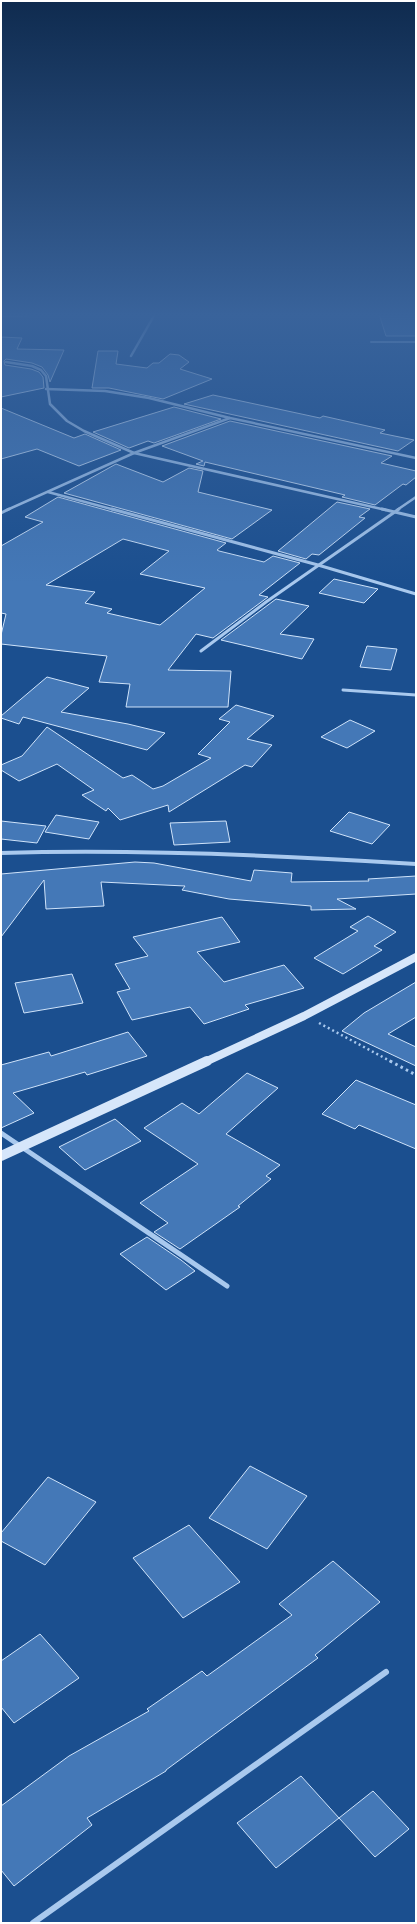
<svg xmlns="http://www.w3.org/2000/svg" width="417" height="1924" font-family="Commissioner,sans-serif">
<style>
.building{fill:#4478b7;stroke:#cfe3fa;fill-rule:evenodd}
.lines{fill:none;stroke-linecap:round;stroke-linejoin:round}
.path-far1{stroke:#a9c9ee;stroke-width:2.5;stroke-dasharray:2 3;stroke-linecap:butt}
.path{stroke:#a9c9ee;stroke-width:3;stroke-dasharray:2.5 3.5;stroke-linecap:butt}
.lane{stroke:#a9c9ee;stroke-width:2}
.street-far4{stroke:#a9c9ee;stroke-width:2.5}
.street-far3{stroke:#a9c9ee;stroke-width:3}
.street-far2{stroke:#a9c9ee;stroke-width:4}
.street-far1{stroke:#a9c9ee;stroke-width:5}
.street{stroke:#a9c9ee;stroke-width:6}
.secondary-far1{stroke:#d6e6fa;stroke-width:8}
.secondary{stroke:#d6e6fa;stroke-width:10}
</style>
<rect width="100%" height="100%" fill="#1b4f8f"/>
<g class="building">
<polygon points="379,314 416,314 416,336 386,336"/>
<polygon points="1,337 22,338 17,349 64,350 50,382 48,375 42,367 32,363 6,359 4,361 5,365 31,369 39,372 43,377 44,388 1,397"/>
<polygon points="98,351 118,351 116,364 147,368 153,363 159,363 170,354 179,355 189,362 180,369 212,379 163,399 109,388 92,388"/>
<polygon points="213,395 320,418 323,416 385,430 380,433 414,440 398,451 184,404"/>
<polygon points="174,407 221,419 154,443 148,441 129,448 93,432"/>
<polygon points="1,408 74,438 85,434 121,450 79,466 37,449 1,459"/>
<polygon points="230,421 392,456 381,463 416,471 416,477 406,485 403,484 375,505 342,497 345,495 205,462 204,466 196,464 203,461 162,446"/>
<polygon points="116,464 163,482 189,468 203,471 198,492 272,510 232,539 64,493"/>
<path d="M58,497l168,46 -9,7 2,1 45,11 9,-6 27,7 -41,32 9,2 -55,41 -17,-4 -28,36 63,1 -3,36h-102l4,-23 -31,-2 8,-26 -106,-12v-9l5,-21 -5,-1v-67l42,-24 -18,-5zM123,539l46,12 -29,23 65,14 -45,37 -53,-12 5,-4 -27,-6 10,-11 -49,-7z"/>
<polygon points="337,502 370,509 359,517 365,518 319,555 312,554 306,559 278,551"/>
<polygon points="334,579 378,589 364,603 319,593"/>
<polygon points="276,599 309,606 280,634 314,639 302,659 221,640"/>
<polygon points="367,646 397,649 391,670 360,667"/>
<polygon points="47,677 89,688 61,712 128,724 165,733 147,750 23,717 19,724 1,718 1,716"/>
<polygon points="236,705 274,716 247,739 272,745 252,767 245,765 169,812 168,805 120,820 108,808 106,811 82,795 94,790 57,764 19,781 1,770 1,765 22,756 47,727 123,778 132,775 153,789 163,786 211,758 198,754 230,722 219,719"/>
<polygon points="350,720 375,731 347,748 321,737"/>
<polygon points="349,812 390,825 372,844 330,831"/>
<polygon points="56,815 99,822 89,839 45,832"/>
<polygon points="1,821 46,826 37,843 1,839"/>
<polygon points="226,821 230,842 174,845 170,823"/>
<polygon points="135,862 154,863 251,881 254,870 292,873 291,882 369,881 368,879 416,876 416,894 337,899 356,909 311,910 311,906 229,899 182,890 185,886 101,882 104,906 46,909 44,880 1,937 1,874"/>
<polygon points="368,916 396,932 374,946 382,950 343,974 314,958 358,931 350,927"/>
<polygon points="222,917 240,942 197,952 224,982 284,965 304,988 245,1005 249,1009 204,1024 190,1007 132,1020 117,992 130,989 115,964 148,956 133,937"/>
<polygon points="72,974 83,1003 24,1013 15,983"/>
<polygon points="416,982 416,1017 388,1034 416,1047 416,1066 342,1031 364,1013"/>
<polygon points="128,1032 147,1056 87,1075 85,1072 13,1093 34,1113 1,1128 1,1065 49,1052 51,1056"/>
<polygon points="247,1073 278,1088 226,1134 280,1165 266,1176 271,1179 238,1206 240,1207 180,1249 154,1232 168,1223 140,1203 198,1164 144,1128 182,1103 199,1114"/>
<polygon points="356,1080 416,1105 416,1149 359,1125 355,1129 322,1114"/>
<polygon points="115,1119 141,1141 85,1170 59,1147"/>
<polygon points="147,1237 181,1260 195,1271 166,1290 120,1254"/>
<polygon points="250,1466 307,1496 267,1549 209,1518"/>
<polygon points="48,1477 96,1502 45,1565 1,1541 1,1533"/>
<polygon points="189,1525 240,1582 183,1618 133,1558"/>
<polygon points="333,1561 380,1602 315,1655 318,1658 166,1770 166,1771 87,1818 92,1825 14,1886 1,1870 1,1806 69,1756 149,1711 147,1709 202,1671 207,1676 292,1615 279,1604"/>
<polygon points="40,1634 79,1678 14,1723 1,1707 1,1661"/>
<polygon points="301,1776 339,1818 276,1868 237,1823"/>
<polygon points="373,1791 409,1829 375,1857 339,1818"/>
</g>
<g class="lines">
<polyline class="path-far1" points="319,1023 392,1062"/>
<polyline class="path" points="390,1061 416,1075"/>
<polyline class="lane" points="371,342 416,342"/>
<g class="street-far4">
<polyline points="1,316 52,314"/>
<polyline points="131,356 155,314"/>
<polyline points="6,362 32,366 41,370 46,376 50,404 67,421 84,431 134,453 386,510"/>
<polyline points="46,389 105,391 149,398 230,418 416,458"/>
<polyline points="48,492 115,510"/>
<polyline points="7,510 134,453 230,418"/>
<polyline points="397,510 416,497"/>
</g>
<g class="street-far3">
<polyline points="112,509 318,565 416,594"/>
<polyline points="382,509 416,517"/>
<polyline points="1,513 9,509"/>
<polyline points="201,651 266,602 399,509"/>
<polyline points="343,690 416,695"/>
</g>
<path class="street-far2" d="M1,853c139,-4 277,2 415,11"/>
<polyline class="street-far1" points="1,1133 227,1286"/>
<polyline class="street" points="33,1923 386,1672"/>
<polyline class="secondary-far1" points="205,1062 304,1016 416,957"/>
<polyline class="secondary" points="1,1156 207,1061"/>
</g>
<linearGradient id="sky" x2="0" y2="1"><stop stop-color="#0f2b4f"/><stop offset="0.54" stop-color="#39639b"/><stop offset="1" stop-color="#39639b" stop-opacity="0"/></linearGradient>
<rect width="417" height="583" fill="url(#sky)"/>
<rect width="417" height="1924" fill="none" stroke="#ffffff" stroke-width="4"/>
</svg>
